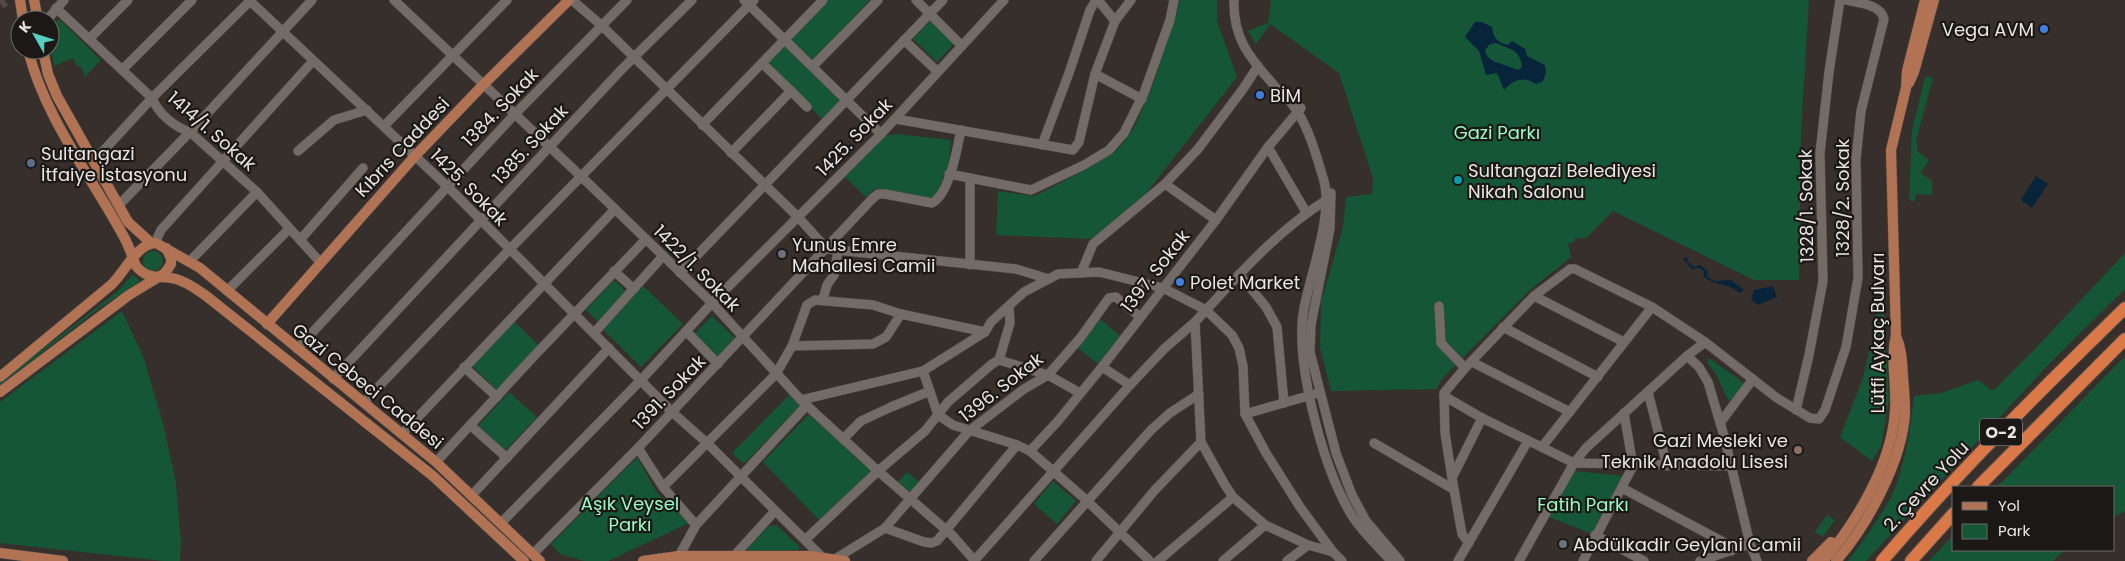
<svg xmlns="http://www.w3.org/2000/svg" width="2125" height="561" font-family="Poppins,sans-serif">
<style>
.green{fill:#155636}
.water{fill:#07243b;fill-rule:evenodd}
.lines{fill:none;stroke-linecap:round;stroke-linejoin:round}
.highway-tunnel{stroke:#514a47;stroke-width:12;stroke-dasharray:12 6;stroke-linecap:butt}
.minor-casing{stroke:#524d4a;stroke-width:10}
.major-casing{stroke:#524d4a;stroke-width:11}
.highway-casing{stroke:#524d4a;stroke-width:14}
.minor{stroke:#736b67;stroke-width:9}
.major{stroke:#b17354;stroke-width:10}
.highway{stroke:#da7947;stroke-width:12}
.shop-dot{fill:#3f7fe0;stroke:#1b1816;stroke-width:2}
.service-dot{fill:#5c6f8a;stroke:#1b1816;stroke-width:2}
.culture-dot{fill:#0f9aa8;stroke:#1b1816;stroke-width:2}
.worship-dot{fill:#6b7280;stroke:#1b1816;stroke-width:2}
.education-dot{fill:#8d6e63;stroke:#1b1816;stroke-width:2}
.labels{text-anchor:middle;dominant-baseline:central;stroke-width:4.5;stroke-linejoin:round;paint-order:stroke}
.shield{fill:#1b1816;stroke:#aba8a6;stroke-width:1}
.shield-label{font-size:16px;font-weight:bold;fill:#e9e5e3}
.poi-label{font-size:18px;fill:#e9e5e3;stroke:#1b1816;text-anchor:start}
.street-label{font-size:18px;fill:#e9e5e3;stroke:#1b1816}
.park-label{font-size:18px;fill:#98fac1;stroke:#1b1816}
</style>
<rect width="100%" height="100%" fill="#362f2c"/>
<g class="green">
<polygon points="827,0 870,0 813,60 790,39"/>
<polygon points="1179,0 1217,0 1217,21 1237,77 1137,205 1091,239 996,235 998,191 1035,196 1093,166 1120,147 1135,126 1154,82 1178,9"/>
<polygon points="1271,0 1809,0 1801,133 1799,280 1754,280 1613,211 1586,238 1575,238 1574,242 1568,244 1571,257 1530,290 1441,380 1437,389 1331,391 1320,347 1321,302 1343,227 1346,197 1372,194 1373,178 1339,73 1270,24 1256,44 1248,31 1268,23"/>
<polygon points="59,19 101,60 85,77 81,67 77,66 73,58 54,66 50,44 50,29"/>
<polygon points="930,21 954,44 937,62 913,39"/>
<polygon points="784,46 840,101 822,119 767,63"/>
<polygon points="1928,76 1933,78 1916,141 1918,152 1929,160 1921,173 1932,181 1932,195 1916,194 1915,201 1911,201 1909,198 1912,130 1925,77"/>
<polygon points="896,134 951,140 949,163 934,200 910,197 876,188 866,197 845,177 883,138 889,135"/>
<circle cx="153" cy="261" r="10"/>
<path d="M2125,253v36l-75,74 -184,198h-18c16,-22 40,-53 49,-78 9,-28 14,-58 17,-87l27,-3 37,-13 15,11 41,-41z"/>
<polygon points="133,274 140,281 97,310 0,385 0,382 118,291"/>
<polygon points="1882,275 1889,400 1881,446 1872,461 1840,437 1863,378 1877,315"/>
<polygon points="614,280 626,292 598,322 586,310"/>
<polygon points="643,286 683,324 641,367 603,329"/>
<polygon points="122,311 143,356 163,423 176,483 181,542 180,561 163,561 0,543 0,402"/>
<polygon points="712,316 734,337 733,343 717,360 692,336"/>
<polygon points="1098,317 1120,336 1098,364 1075,346"/>
<polygon points="513,320 540,347 498,391 471,365"/>
<polygon points="2125,356 2125,511 2114,517 2114,487 1997,487"/>
<polygon points="1709,358 1745,384 1729,402 1716,374 1707,362"/>
<polygon points="509,392 537,417 504,452 477,427"/>
<polygon points="789,395 800,406 744,464 732,453"/>
<polygon points="809,414 871,471 819,520 763,462"/>
<polygon points="637,457 657,493 689,523 608,561 584,561 560,554 551,544"/>
<polygon points="1575,471 1623,476 1592,534 1549,517"/>
<polygon points="907,472 920,483 912,494 898,482"/>
<polygon points="1053,481 1076,501 1057,524 1034,504"/>
<polygon points="1827,515 1835,520 1823,537 1815,532"/>
<polygon points="776,525 799,546 799,550 748,551 747,549 769,526"/>
<polygon points="1954,534 1954,550 2065,550 2053,561 1929,561"/>
</g>
<g class="water">
<path d="M1475,22h7l10,5c1,11 6,16 16,18l4,-4 13,8 2,7 18,9 1,8 -3,8 -7,3c-12,-8 -22,-5 -32,6l-7,-17 -11,2 -7,-24 -14,-14zM1496,43c15,7 24,6 26,24l-4,3 -25,-9 -6,-5 -2,-6 5,-6z"/>
<polygon points="2036,176 2048,184 2032,208 2021,200"/>
<path d="M1685,257l3,1 -1,3 7,6 6,-2 8,6 -1,5 7,5 17,-1 13,10 -5,3c-9,-10 -25,-7 -36,-17l1,-5 -5,-3 -7,1 -9,-10z"/>
<polygon points="1773,286 1777,297 1758,305 1751,299 1754,290"/>
</g>
<g class="lines">
<polyline class="highway-tunnel" points="0,3 5,0"/>
<defs>
<g id="minor">
<polyline points="249,0 448,187 672,412 707,443 822,557"/>
<polyline points="394,0 587,182 712,303 801,400 878,471 952,535 975,561"/>
<polyline points="572,0 601,25 798,217 827,249"/>
<polyline points="744,0 881,134"/>
<polyline points="916,0 962,46"/>
<polyline points="1098,0 1115,21"/>
<path d="M1234,0c-1,37 14,56 38,83 8,10 18,16 25,28 13,20 20,47 27,70 9,33 -13,92 -20,127 -10,52 18,154 44,201 11,20 28,35 43,52"/>
<path d="M56,8l96,90c6,15 22,29 38,34l67,60 63,70"/>
<polyline points="47,20 64,0"/>
<polyline points="89,39 128,0"/>
<polyline points="904,40 937,71"/>
<polyline points="813,66 878,0"/>
<polyline points="122,70 192,0"/>
<polyline points="1095,74 1142,99"/>
<polyline points="791,91 807,107"/>
<polyline points="896,119 1073,150 1079,142 1095,74 1115,21 1131,0"/>
<polyline points="702,125 823,0"/>
<polyline points="384,126 507,0"/>
<polyline points="1042,145 1069,73 1090,10 1096,0"/>
<polyline points="1268,147 1306,212"/>
<polyline points="298,151 334,120 367,110"/>
<polyline points="731,153 791,91 762,63"/>
<polyline points="94,161 152,98 251,0"/>
<polyline points="949,174 1031,190 1084,165 1109,150 1124,133 1144,93 1170,20 1174,0"/>
<polyline points="970,178 970,265"/>
<polyline points="1165,184 1216,220"/>
<polyline points="1331,193 1330,229 1311,325 1310,352 1336,453 1352,495 1366,521 1400,561"/>
<path d="M1328,199c-52,32 -92,79 -133,123l6,120 24,43 8,12 32,28 43,20 25,7 9,9"/>
<polyline points="119,205 190,132 312,0"/>
<polyline points="300,240 363,168"/>
<polyline points="155,243 161,230 313,61"/>
<polyline points="827,249 1016,269 1049,279"/>
<polyline points="190,261 257,192"/>
<polyline points="614,271 634,289"/>
<polyline points="680,273 943,0"/>
<polyline points="1081,273 1093,244 1165,184 1198,149 1243,89 1258,66"/>
<polyline points="1239,274 1266,307 1277,327 1284,403"/>
<polyline points="227,291 289,229"/>
<polyline points="1534,296 1624,342"/>
<polyline points="823,299 827,285 834,275 838,250"/>
<polyline points="1439,306 1441,343 1465,368"/>
<polyline points="1009,307 1010,323 999,360 1048,375 1080,393"/>
<polyline points="1503,327 1598,377"/>
<polyline points="686,331 718,364"/>
<polyline points="594,333 663,256"/>
<polyline points="792,346 873,344 886,337 901,314"/>
<polyline points="297,349 515,114 627,0"/>
<polyline points="1687,356 1699,367 1708,382 1724,436 1750,544 1757,561"/>
<polyline points="1472,362 1570,412"/>
<polyline points="464,367 497,397"/>
<polyline points="1102,367 1130,385"/>
<polyline points="923,371 938,415 953,425 1017,445 1030,451 1084,498 1150,561"/>
<polyline points="333,379 622,69 692,0"/>
<polyline points="1648,392 1667,466"/>
<polyline points="1444,396 1482,418 1574,463 1731,466"/>
<polyline points="801,400 923,371 985,332 991,322 1024,292 1058,274 1099,272 1163,288 1206,310 1232,335 1239,348 1243,366 1245,414 1266,453 1300,507 1333,552"/>
<polyline points="364,402 509,250 754,0"/>
<polyline points="1796,410 1809,355 1823,281 1820,153 1829,72 1840,0"/>
<polyline points="1245,414 1315,394"/>
<polyline points="1720,423 1753,379"/>
<polyline points="470,425 507,458"/>
<polyline points="402,434 615,209"/>
<polyline points="843,439 861,421 891,407 930,391"/>
<polyline points="1374,443 1453,489"/>
<polyline points="1542,447 1652,307"/>
<polyline points="638,448 663,487 696,525"/>
<polyline points="1030,451 1058,421 1102,367 1216,220 1268,147 1301,108"/>
<polyline points="436,462 535,355 646,239"/>
<path d="M1452,478l-7,-45 -1,-40 21,-25 69,-72 36,-27h5l77,38 53,35 72,56 33,20 9,1 6,-9 21,-63 12,-69 -2,-119 5,-48 23,-92c-3,-15 -26,-16 -38,-19"/>
<polyline points="663,487 776,374 792,346 807,305 815,300 873,305 901,314 985,332"/>
<polyline points="1622,488 1727,544 1731,551"/>
<polyline points="472,495 609,348"/>
<polyline points="501,523 641,380 712,303 881,134 1004,0"/>
<polyline points="885,528 969,431 1024,389 1048,375 1081,337 1109,298 1116,297 1140,317"/>
<polyline points="1595,535 1644,561"/>
<polyline points="805,540 878,471 925,431 948,402 992,364 999,360"/>
<polyline points="1469,543 1462,534 1452,478 1482,418"/>
<path d="M533,554l105,-106 235,-250 5,-4h7l47,9c18,-10 25,-54 29,-73"/>
<polyline points="679,556 696,525 807,405"/>
<polyline points="733,557 775,511"/>
<polyline points="835,559 885,528 924,542 931,543 937,541 1017,445"/>
<polyline points="974,561 1130,385 1164,349 1195,322"/>
<polyline points="1034,561 1151,430 1170,413 1199,394"/>
<polyline points="1096,561 1154,491 1201,442"/>
<polyline points="1158,561 1233,497"/>
<polyline points="1223,561 1265,525"/>
<polyline points="1287,561 1308,545"/>
<polyline points="1458,561 1528,441"/>
<polyline points="1519,561 1574,463 1586,448 1687,356 1705,342"/>
<polyline points="1583,561 1633,466 1624,413"/>
<polyline points="1700,561 1750,544"/>
</g>
<g id="major">
<polyline points="20,0 23,20"/>
<polyline points="34,0 38,20"/>
<path d="M28,50c17,68 63,126 96,187 5,9 8,19 12,29 14,16 22,8 40,13 11,3 20,10 29,16l228,181 91,85"/>
<polyline points="43,50 48,74 57,96 128,222 151,243"/>
<polyline points="1909,83 1914,72 1934,0"/>
<polyline points="267,324 415,156 484,84 569,0"/>
<path d="M0,377l111,-92c14,-13 26,-42 45,-42l44,25 236,194 104,99"/>
<polyline points="0,392 129,295 165,273 171,264 171,258 166,248"/>
<polyline points="0,553 63,561"/>
<polyline points="643,561 679,556 809,556 845,561"/>
<polyline points="1812,561 1831,542"/>
<path d="M1823,561c33,-38 69,-98 72,-150 2,-26 -5,-51 1,-76l-5,-185 15,-62 1,-17 18,-71"/>
<path d="M1836,561c31,-35 67,-101 69,-149 0,-11 -1,-23 -2,-35 -1,-14 -1,-28 -7,-41"/>
</g>
<g id="highway">
<polyline points="1978,487 2125,339"/>
<path d="M1882,561c76,-89 159,-171 243,-253"/>
<polyline points="1911,561 1954,513"/>
</g>
</defs>
<use href="#minor" class="minor-casing"/>
<use href="#major" class="major-casing"/>
<use href="#highway" class="highway-casing"/>
<use href="#minor" class="minor"/>
<use href="#major" class="major"/>
<use href="#highway" class="highway"/>
</g>
<g class="shop-dot">
<circle cx="2044" cy="29" r="5"/>
<circle cx="1260" cy="95" r="5"/>
<circle cx="1180" cy="282" r="5"/>
</g>
<circle class="service-dot" cx="31" cy="163" r="5"/>
<circle class="culture-dot" cx="1458" cy="180" r="5"/>
<g class="worship-dot">
<circle cx="782" cy="254" r="5"/>
<circle cx="1563" cy="544" r="5"/>
</g>
<circle class="education-dot" cx="1798" cy="450" r="5"/>
<g class="labels">
<rect class="shield" x="1980" y="418.5" width="42" height="27" rx="4"/>
<g class="shield-label">
<text x="2001" y="432">O-2</text>
</g>
<g class="poi-label">
<text x="2034" y="29" text-anchor="end">Vega AVM</text>
<text x="1270" y="95">BİM</text>
<text x="41" y="153">Sultangazi<tspan x="41" dy="21">İtfaiye İstasyonu</tspan></text>
<text x="1468" y="170">Sultangazi Belediyesi<tspan x="1468" dy="21">Nikah Salonu</tspan></text>
<text x="792" y="244">Yunus Emre<tspan x="792" dy="21">Mahallesi Camii</tspan></text>
<text x="1190" y="282">Polet Market</text>
<text x="1788" y="440" text-anchor="end">Gazi Mesleki ve<tspan x="1788" dy="21">Teknik Anadolu Lisesi</tspan></text>
<text x="1573" y="544">Abdülkadir Geylani Camii</text>
</g>
<g class="street-label">
<text transform="translate(500 107) rotate(-46)">1384. Sokak</text>
<text transform="translate(212 131) rotate(41)">1414/1. Sokak</text>
<text transform="translate(854 137) rotate(-46)">1425. Sokak</text>
<text transform="translate(530 144) rotate(-47)">1385. Sokak</text>
<text transform="translate(402 147) rotate(-47)">Kıbrıs Caddesi</text>
<text transform="translate(469 187) rotate(45)">1425. Sokak</text>
<text transform="translate(1842 198) rotate(-90)">1328/2. Sokak</text>
<text transform="translate(1806 206) rotate(-91)">1328/1. Sokak</text>
<text transform="translate(697 268) rotate(45)">1422/1. Sokak</text>
<text transform="translate(1155 271) rotate(-52)">1397. Sokak</text>
<text transform="translate(1877 333) rotate(-90)">Lütfi Aykaç Bulvarı</text>
<text transform="translate(368 386) rotate(39)">Gazi Cebeci Caddesi</text>
<text transform="translate(1001 387) rotate(-38)">1396. Sokak</text>
<text transform="translate(669 392) rotate(-46)">1391. Sokak</text>
<text transform="translate(1926 486) rotate(-47)">2. Çevre Yolu</text>
</g>
<g class="park-label">
<text x="1497" y="132">Gazi Parkı</text>
<text x="630" y="503">Aşık Veysel<tspan x="630" dy="21">Parkı</tspan></text>
<text x="1583" y="504">Fatih Parkı</text>
</g>
</g>
<rect x="1952" y="486" width="162" height="65" fill="#1b1816" stroke="#6d6a68"/>
<rect x="1962" y="502" width="25" height="8" fill="#b17354" stroke="#6d6a68"/>
<text x="1998" y="511" font-size="15" fill="#e9e5e3">Yol</text>
<rect x="1962" y="524" width="25" height="15" fill="#155636" stroke="#6d6a68"/>
<text x="1998" y="536" font-size="15" fill="#e9e5e3">Park</text>
<g transform="translate(35 35) rotate(309)"><circle r="24" fill="#1b1816" stroke="#6d6a68"/>
<path d="M0-4L9 19L0 12L-9 19Z" fill="#57cec2"/>
<text y="-8" font-size="14" font-weight="bold" text-anchor="middle" fill="#e9e5e3">K</text>
</g>
</svg>
